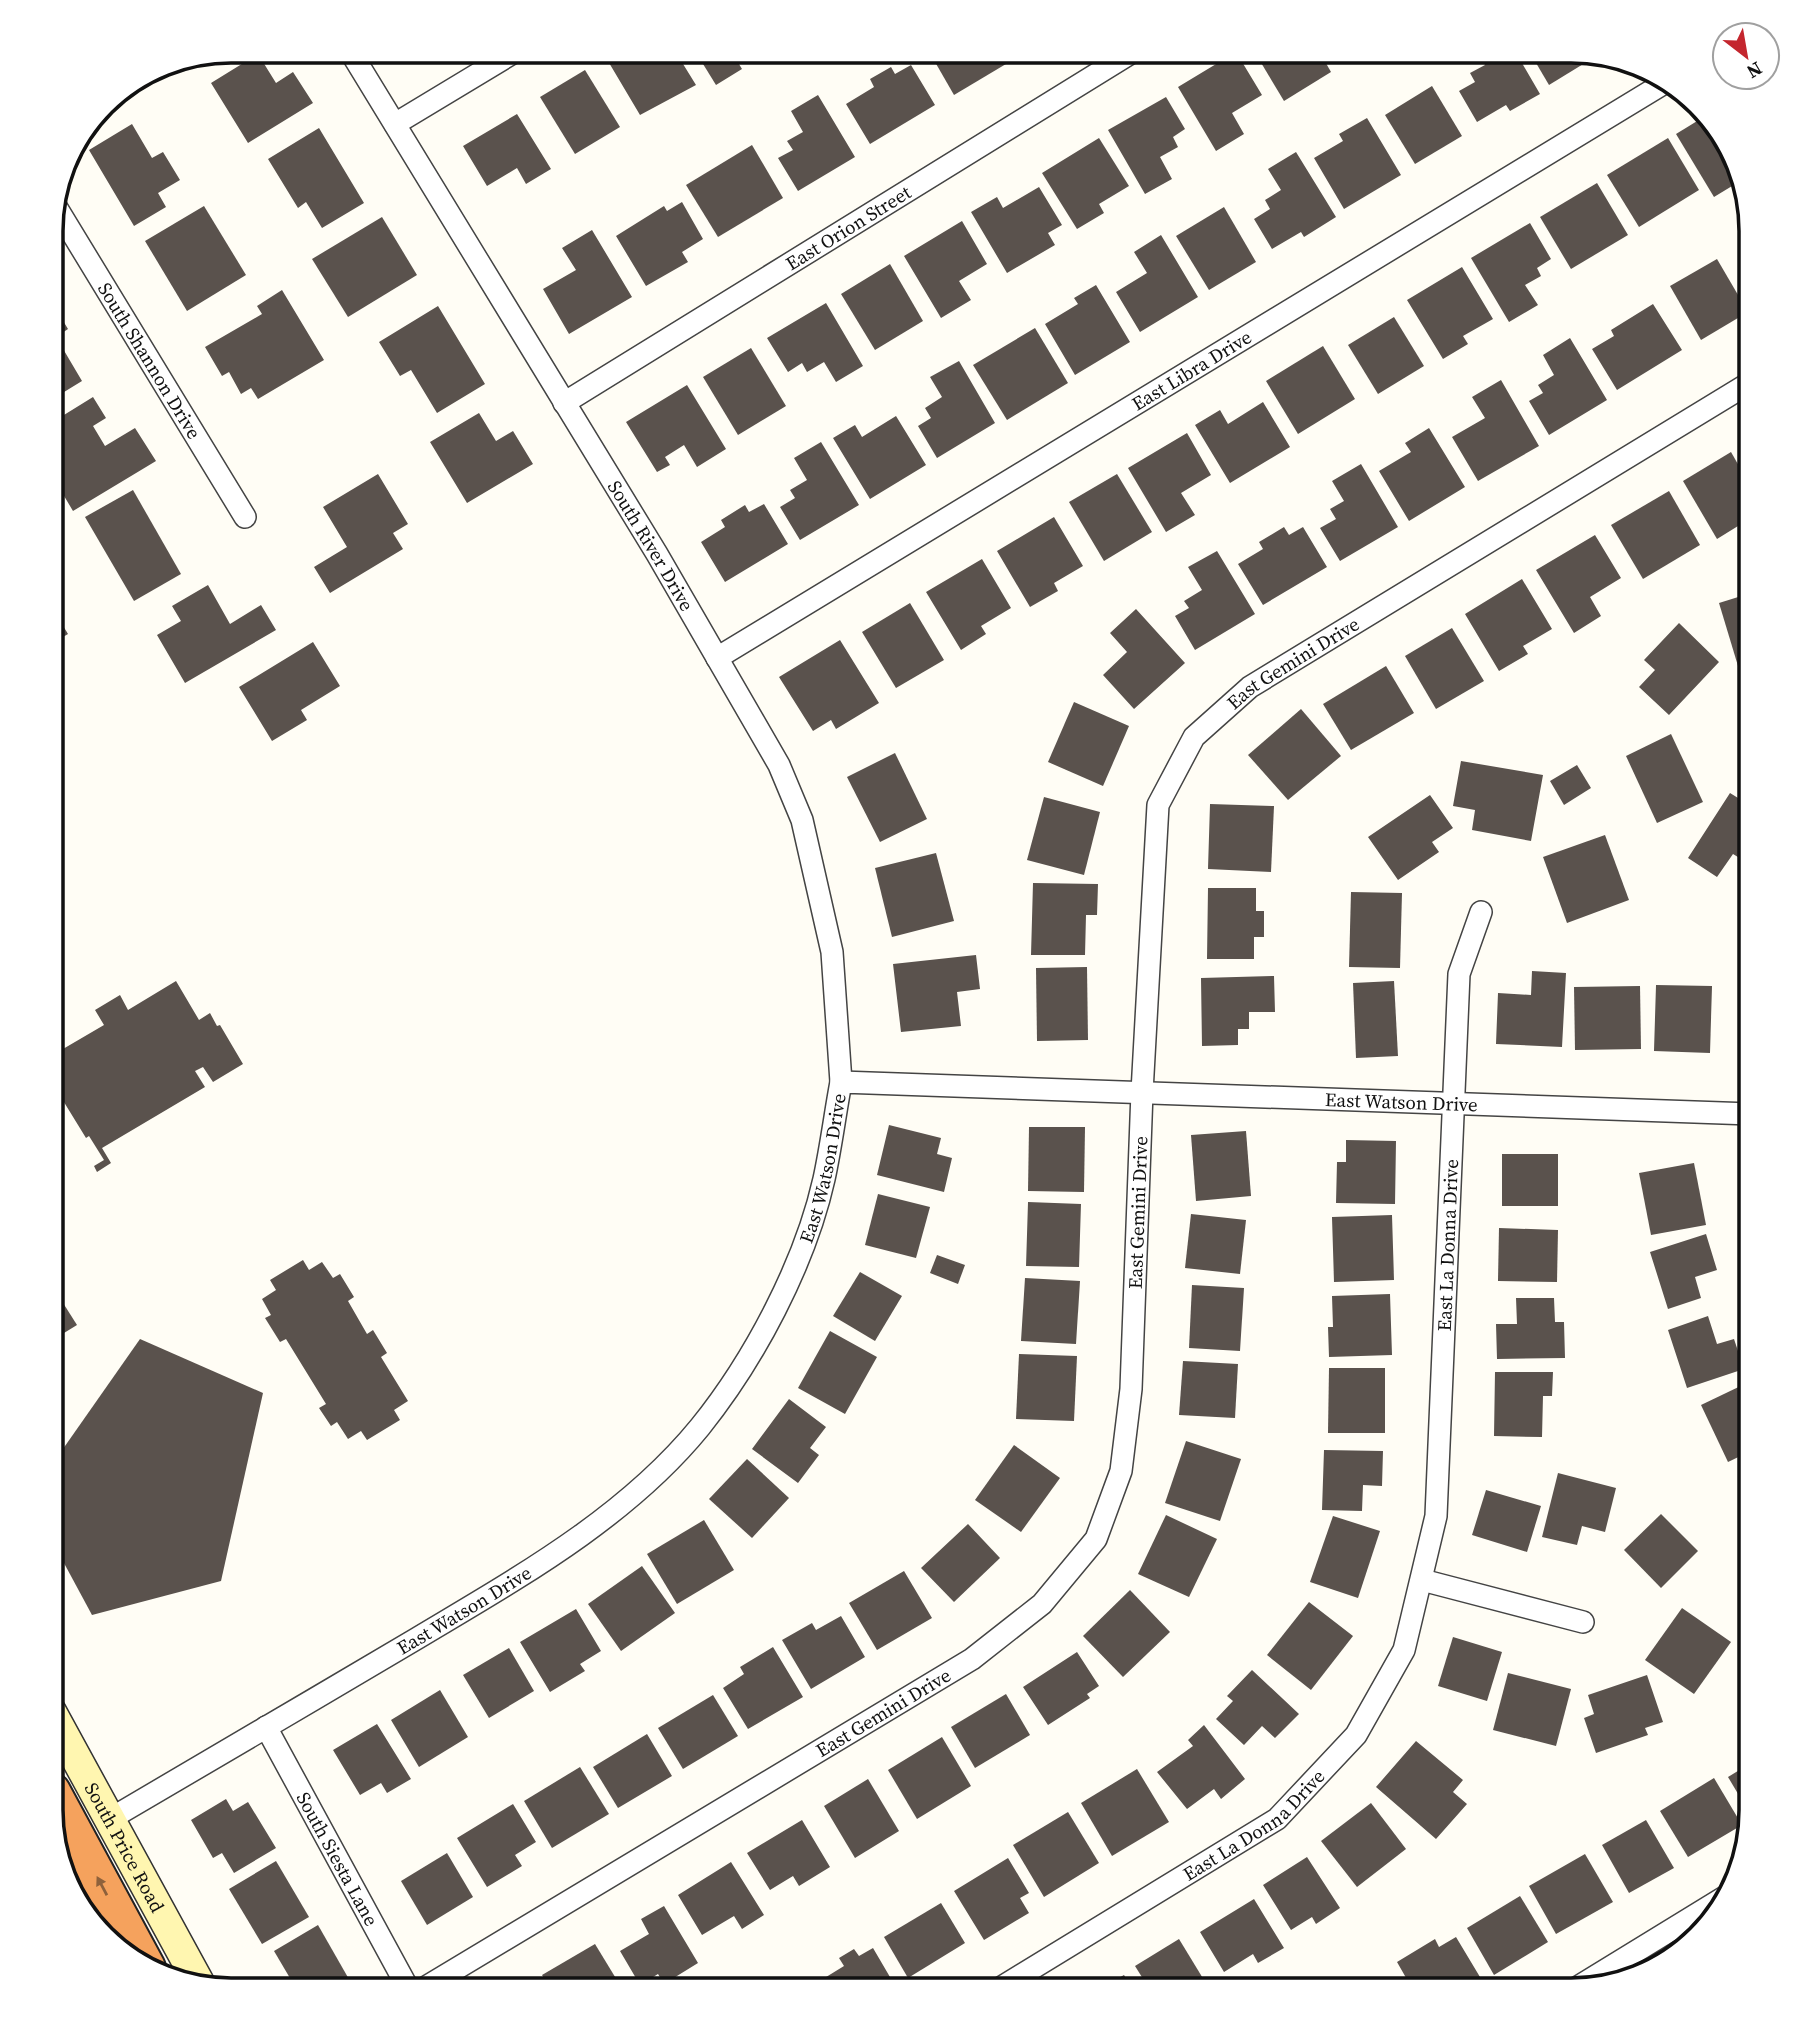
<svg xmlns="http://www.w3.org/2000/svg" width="1802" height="2041" font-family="'Source Serif 4',serif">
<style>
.building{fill:#5a524d}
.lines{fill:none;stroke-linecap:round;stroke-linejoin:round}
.minor-casing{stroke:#444;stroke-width:24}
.secondary-casing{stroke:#333;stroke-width:33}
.motorway-casing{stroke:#222;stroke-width:42}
.minor{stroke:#fff;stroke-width:21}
.secondary{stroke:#fff6b0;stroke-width:30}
.motorway{stroke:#f5a25d;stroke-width:38}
.oneway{fill:#8e613b}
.labels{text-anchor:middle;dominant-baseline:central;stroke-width:7;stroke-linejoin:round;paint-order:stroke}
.street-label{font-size:19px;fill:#111;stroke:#fff}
.rim{fill:none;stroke:#111;stroke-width:3.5}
</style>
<rect width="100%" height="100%" fill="#fffdf5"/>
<g class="building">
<polygon points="614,51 633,51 639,61 655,51 675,51 696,85 640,115 605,56"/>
<polygon points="695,51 731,51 742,69 716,85"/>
<polygon points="938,51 1005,51 1011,61 954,95 931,55"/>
<polygon points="1254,51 1319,51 1331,72 1284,101"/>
<polygon points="1477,51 1515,51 1540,94 1510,111 1506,105 1477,122 1459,91 1475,82 1470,73 1485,65"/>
<polygon points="1529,51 1583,51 1598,55 1549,85"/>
<polygon points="1236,52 1262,95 1232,113 1244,134 1216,151 1178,87"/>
<polygon points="258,54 276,83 293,72 313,103 248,143 211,83"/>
<polygon points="911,65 935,105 870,144 846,104 874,87 870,79 891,67 895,74"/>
<polygon points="585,70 620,127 575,154 540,97"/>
<polygon points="1432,86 1462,136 1415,164 1385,115"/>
<polygon points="818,95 855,157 798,191 778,158 793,150 787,141 803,132 791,111"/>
<polygon points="1166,97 1185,129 1173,137 1178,147 1160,157 1172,179 1145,194 1108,130"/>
<polygon points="517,114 551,169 526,184 517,168 487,186 463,146"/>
<polygon points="1707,115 1714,121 1742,180 1714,197 1676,134"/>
<polygon points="1367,118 1401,175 1344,209 1314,158 1343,141 1339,134"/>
<polygon points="132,124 152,158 163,152 180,180 158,193 166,207 134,226 89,150"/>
<polygon points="319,128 364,203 322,228 306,202 298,208 268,159"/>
<polygon points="1099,138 1129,186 1099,204 1104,213 1077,229 1042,173"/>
<polygon points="1668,138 1699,190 1639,227 1607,175"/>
<polygon points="752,145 783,198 718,237 686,185"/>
<polygon points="1296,152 1336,217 1304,237 1301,232 1272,249 1254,219 1270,209 1265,200 1281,190 1268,169"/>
<polygon points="1597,183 1628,235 1571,269 1540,217"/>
<polygon points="1039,187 1062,225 1048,233 1055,245 1007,273 971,212 997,197 1003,208"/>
<polygon points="682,202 703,239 682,252 688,262 646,286 616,236 664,206 667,211"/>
<polygon points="204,206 246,275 187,311 145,241"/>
<polygon points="1224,207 1256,262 1209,290 1176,236"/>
<polygon points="382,217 417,275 348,317 312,259"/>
<polygon points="962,221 987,264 959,281 971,300 941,318 904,256"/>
<polygon points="1530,223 1551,259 1537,268 1541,276 1525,285 1538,305 1509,322 1471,258"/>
<polygon points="592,230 632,297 569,334 543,289 576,270 562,248"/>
<polygon points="1161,235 1198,297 1140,332 1116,292 1147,273 1134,252"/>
<polygon points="1717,259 1748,312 1701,340 1670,286"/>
<polygon points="890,264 923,321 875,350 841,294"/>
<polygon points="1462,267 1493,319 1463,336 1468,344 1443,359 1407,300"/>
<polygon points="1096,285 1130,342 1075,375 1045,324 1078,304 1074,298"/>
<polygon points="282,290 324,360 258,399 251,388 241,394 229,372 222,376 205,347 262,314 257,306"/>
<polygon points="51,301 68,329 56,337 82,381 51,400"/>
<polygon points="826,303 863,366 836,382 824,362 807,372 802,363 788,372 767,338"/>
<polygon points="1653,304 1682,350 1617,390 1592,349 1614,336 1611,330"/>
<polygon points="438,306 485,384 437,413 411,370 400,376 379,342"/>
<polygon points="1394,317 1424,366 1378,394 1348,345"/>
<polygon points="1035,328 1068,383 1007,420 973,365"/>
<polygon points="1570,338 1607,400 1549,435 1529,401 1543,393 1538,385 1554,375 1543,355"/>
<polygon points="1323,346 1355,399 1298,434 1266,381"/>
<polygon points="751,348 786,406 738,435 703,377"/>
<polygon points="959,361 995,423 937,458 918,426 931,418 925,408 942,397 930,377"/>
<polygon points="1501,380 1539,446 1478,481 1452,437 1485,418 1472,397"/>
<polygon points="687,385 726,449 697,467 684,445 665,457 670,465 657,472 626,422"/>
<polygon points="93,397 106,418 93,426 105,446 135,428 156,461 73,511 51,474 51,423"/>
<polygon points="1263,402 1290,447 1230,483 1195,425 1220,410 1228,424"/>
<polygon points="479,413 496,441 513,431 533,464 467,503 430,442"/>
<polygon points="896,416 926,465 870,499 833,438 855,425 862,437"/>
<polygon points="1429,428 1465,487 1409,521 1379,471 1411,452 1405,443"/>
<polygon points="1187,433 1211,475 1181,493 1195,515 1166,532 1128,468"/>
<polygon points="821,442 859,505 800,540 780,507 795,498 790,490 807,480 794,458"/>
<polygon points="1731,452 1751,487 1751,518 1717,539 1683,481"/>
<polygon points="1361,464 1398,527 1340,561 1320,528 1336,519 1330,509 1344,501 1332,481"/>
<polygon points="378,474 408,524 393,533 403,549 330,593 314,567 347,547 323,507"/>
<polygon points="1117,474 1152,532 1104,561 1069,502"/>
<polygon points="133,490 181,574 134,601 85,517"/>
<polygon points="1669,491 1700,545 1643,579 1611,525"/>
<polygon points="764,504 788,544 725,582 701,542 725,527 721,520 745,505 749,512"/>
<polygon points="1054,517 1083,566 1054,583 1058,591 1030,607 997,551"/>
<polygon points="1284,527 1289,535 1303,527 1327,567 1263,605 1238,564 1263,549 1259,542"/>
<polygon points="1595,535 1621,578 1590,597 1601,616 1574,633 1536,570"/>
<polygon points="1217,551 1255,614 1195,650 1175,616 1189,608 1184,601 1202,590 1188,567"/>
<polygon points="982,559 1011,608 981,626 986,634 961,650 926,592"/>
<polygon points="1522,579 1552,629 1523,646 1528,654 1499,671 1465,614"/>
<polygon points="208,585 230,624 261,605 276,630 185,683 157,635 181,621 172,606"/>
<polygon points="1751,593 1751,662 1738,666 1719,603"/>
<polygon points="910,603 944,660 896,688 862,632"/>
<polygon points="51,606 68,634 51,644"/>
<polygon points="1136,609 1185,663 1134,709 1103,675 1127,652 1110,633"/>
<polygon points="1679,623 1719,662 1669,715 1639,687 1655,670 1644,660"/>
<polygon points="1452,628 1484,681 1436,709 1405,656"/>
<polygon points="840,640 879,703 836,729 831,720 813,731 779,677"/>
<polygon points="313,642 340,686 301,710 307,720 272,741 239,687"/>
<polygon points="1386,666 1414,713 1351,750 1323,704"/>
<polygon points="1074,702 1129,726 1103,786 1048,762"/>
<polygon points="1301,709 1341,756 1288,800 1248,755"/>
<polygon points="1671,734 1703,802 1657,823 1626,756"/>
<polygon points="895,753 927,819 880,842 847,777"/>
<polygon points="1461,761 1543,775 1531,841 1472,830 1475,810 1453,806"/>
<polygon points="1577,765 1591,788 1564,805 1550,781"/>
<polygon points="1730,793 1751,806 1751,865 1733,854 1717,877 1688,858"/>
<polygon points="1430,795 1453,828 1432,842 1439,852 1398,880 1368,837"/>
<polygon points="1044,797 1100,812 1084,875 1027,860"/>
<polygon points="1210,804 1274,806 1271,872 1208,869"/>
<polygon points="1605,835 1629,900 1567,923 1543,857"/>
<polygon points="936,853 954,921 892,937 875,868"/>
<polygon points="1033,883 1098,884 1097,915 1086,915 1085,955 1031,955"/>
<polygon points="1208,888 1256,888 1256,911 1264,911 1264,937 1254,937 1254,959 1207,959"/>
<polygon points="1351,892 1402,893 1400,968 1349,967"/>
<polygon points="976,955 980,989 957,992 961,1026 901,1032 893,964"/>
<polygon points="1087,967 1088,1040 1037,1041 1036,968"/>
<polygon points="1532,971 1566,973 1562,1047 1496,1044 1498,993 1531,995"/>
<polygon points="1274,976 1275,1012 1249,1012 1249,1029 1238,1029 1238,1045 1202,1046 1201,978"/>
<polygon points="176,981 199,1020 210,1013 217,1026 220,1025 243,1064 213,1082 203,1067 195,1071 205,1087 102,1148 111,1163 97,1172 94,1166 104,1160 89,1136 86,1138 51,1081 51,1056 104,1025 95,1010 120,995 128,1010"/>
<polygon points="1394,981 1398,1056 1356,1058 1353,983"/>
<polygon points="1656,985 1712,986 1710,1053 1654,1051"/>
<polygon points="1640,986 1641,1049 1575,1050 1574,987"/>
<polygon points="889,1125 941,1138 937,1154 952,1158 944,1192 877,1175"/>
<polygon points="1029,1127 1085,1127 1084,1192 1028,1191"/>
<polygon points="1246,1131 1251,1196 1196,1201 1191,1135"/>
<polygon points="1346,1140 1396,1141 1395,1204 1336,1203 1337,1162 1346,1162"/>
<rect x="1502" y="1154" width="56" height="52"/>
<polygon points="1694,1163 1706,1225 1651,1235 1639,1173"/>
<polygon points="878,1194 930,1207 916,1258 865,1245"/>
<polygon points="1028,1202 1081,1204 1079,1267 1026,1266"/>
<polygon points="1191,1214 1246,1220 1240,1274 1185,1268"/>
<polygon points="1392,1215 1394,1280 1334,1282 1332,1217"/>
<polygon points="1499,1228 1558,1230 1557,1282 1498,1281"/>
<polygon points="1706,1234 1717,1270 1695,1277 1701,1298 1668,1309 1650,1252"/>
<polygon points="937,1255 965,1265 958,1284 930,1273"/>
<polygon points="303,1260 309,1270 322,1262 333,1278 340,1274 354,1297 348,1301 367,1334 373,1330 387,1353 381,1357 408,1401 394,1410 400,1420 367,1440 361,1431 348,1439 337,1422 331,1426 319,1408 326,1404 286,1339 280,1342 265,1318 271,1315 262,1299 276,1290 270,1280"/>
<polygon points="860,1272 902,1296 875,1341 833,1316"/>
<polygon points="1025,1278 1080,1281 1076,1344 1021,1341"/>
<polygon points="51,1284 77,1325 51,1341"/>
<polygon points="1192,1285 1244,1288 1240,1351 1189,1348"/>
<polygon points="1390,1294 1392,1355 1329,1357 1328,1327 1333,1327 1332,1296"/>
<polygon points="1516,1298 1554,1298 1555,1322 1564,1322 1565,1358 1497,1359 1496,1324 1517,1324"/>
<polygon points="1708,1316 1717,1344 1734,1339 1744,1369 1687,1388 1668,1330"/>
<polygon points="830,1331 877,1357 845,1414 798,1388"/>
<polygon points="140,1339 263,1393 221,1581 92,1615 51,1539 51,1466"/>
<polygon points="1019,1354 1077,1356 1074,1421 1016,1419"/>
<polygon points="1183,1361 1238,1364 1235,1418 1179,1415"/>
<polygon points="1329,1368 1385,1368 1385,1433 1328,1433"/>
<polygon points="1495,1372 1553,1372 1552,1396 1543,1396 1542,1437 1494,1436"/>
<polygon points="1749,1382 1751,1451 1728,1462 1701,1405"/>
<polygon points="789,1399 826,1427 810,1448 819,1455 798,1483 752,1449"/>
<polygon points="1186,1441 1241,1459 1220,1521 1165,1503"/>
<polygon points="1014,1445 1060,1478 1021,1532 975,1500"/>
<polygon points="1324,1450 1383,1451 1382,1486 1363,1485 1362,1511 1322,1510"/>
<polygon points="747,1459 789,1498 752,1538 709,1499"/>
<polygon points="1558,1473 1616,1488 1605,1532 1582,1526 1577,1545 1542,1537"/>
<polygon points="1486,1490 1541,1506 1527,1552 1472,1535"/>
<polygon points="1661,1514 1698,1551 1661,1588 1624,1550"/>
<polygon points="1166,1515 1217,1539 1189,1597 1138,1574"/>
<polygon points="1333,1516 1380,1531 1358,1598 1310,1582"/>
<polygon points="704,1520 734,1570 677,1604 647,1554"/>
<polygon points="968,1524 1000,1558 954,1602 921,1568"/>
<polygon points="642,1566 675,1613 621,1651 588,1604"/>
<polygon points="904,1571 932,1618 877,1650 849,1603"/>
<polygon points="1130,1590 1170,1632 1123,1677 1083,1636"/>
<polygon points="1309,1602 1353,1636 1311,1690 1267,1655"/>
<polygon points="1682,1608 1731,1642 1694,1694 1645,1660"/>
<polygon points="576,1609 601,1651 580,1664 585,1671 550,1692 520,1642"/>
<polygon points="841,1616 865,1657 811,1689 782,1640 812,1623 816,1630"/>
<polygon points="1453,1637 1502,1652 1487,1701 1438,1686"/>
<polygon points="773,1647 803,1697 748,1729 723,1688 744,1674 740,1667"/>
<polygon points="509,1648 534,1691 489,1718 463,1675"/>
<polygon points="1077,1652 1099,1686 1087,1694 1090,1698 1048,1725 1023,1687"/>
<polygon points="1252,1670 1299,1714 1275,1738 1262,1726 1244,1745 1216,1719 1233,1701 1227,1696"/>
<polygon points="1508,1673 1571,1689 1556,1746 1493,1730"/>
<polygon points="1647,1675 1663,1722 1645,1728 1648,1735 1596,1753 1584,1718 1594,1714 1588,1695"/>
<polygon points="440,1690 468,1737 419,1767 391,1720"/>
<polygon points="1006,1694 1030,1735 975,1768 951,1727"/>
<polygon points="713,1695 738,1736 683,1769 658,1728"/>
<polygon points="377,1724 411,1779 387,1793 381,1783 360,1795 333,1750"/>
<polygon points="1204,1725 1245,1779 1221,1799 1214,1789 1187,1809 1157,1772 1193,1746 1188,1740"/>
<polygon points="647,1734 672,1776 618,1808 593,1767"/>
<polygon points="942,1737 971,1786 917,1819 888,1770"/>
<polygon points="1416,1741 1463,1780 1453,1792 1467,1804 1436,1839 1376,1787"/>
<polygon points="1751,1763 1751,1811 1750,1814 1728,1777"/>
<polygon points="580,1767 609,1814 552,1848 524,1801"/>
<polygon points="1137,1769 1169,1822 1112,1856 1081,1803"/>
<polygon points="1714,1778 1742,1825 1688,1857 1660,1811"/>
<polygon points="868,1779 899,1831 855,1858 824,1806"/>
<polygon points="226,1799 233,1811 248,1802 276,1848 234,1873 222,1853 213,1858 191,1820"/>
<polygon points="1371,1803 1406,1849 1357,1887 1321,1841"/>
<polygon points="513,1804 536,1842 515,1855 522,1866 487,1887 457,1838"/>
<polygon points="1068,1812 1099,1863 1044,1897 1013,1845"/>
<polygon points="802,1820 830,1867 799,1886 793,1876 770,1890 747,1853"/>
<polygon points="1646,1820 1674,1868 1629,1893 1602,1845"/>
<polygon points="447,1853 473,1897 427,1925 401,1881"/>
<polygon points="1585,1854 1613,1902 1556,1934 1529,1886"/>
<polygon points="1307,1857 1340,1908 1316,1924 1312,1917 1291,1930 1263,1885"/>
<polygon points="1008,1858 1029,1893 1020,1898 1029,1913 984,1940 954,1891"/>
<polygon points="276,1861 309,1917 262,1944 229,1889"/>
<polygon points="731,1862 764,1915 742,1929 734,1916 702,1935 678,1895"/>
<polygon points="1520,1896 1548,1942 1494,1975 1467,1928"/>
<polygon points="1254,1899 1284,1948 1258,1963 1253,1954 1224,1972 1200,1932"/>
<polygon points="941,1903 965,1943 908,1978 884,1937"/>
<polygon points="664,1906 698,1963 664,1984 658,1974 640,1985 620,1951 649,1934 641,1919"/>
<polygon points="318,1925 350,1981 335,1990 297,1990 274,1951"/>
<polygon points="1456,1937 1480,1977 1458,1990 1413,1990 1397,1962 1435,1939 1439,1947"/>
<polygon points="1179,1939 1207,1985 1199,1990 1150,1990 1135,1966"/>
<polygon points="595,1944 623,1990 551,1990 542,1975"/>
<polygon points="873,1948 897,1989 823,1990 818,1982 844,1966 839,1958 854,1949 859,1956"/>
<polygon points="1124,1975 1133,1990 1097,1990"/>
<polygon points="798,1981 804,1990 783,1990"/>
<polygon points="1385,1983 1390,1990 1372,1990"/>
</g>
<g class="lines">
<defs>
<g id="minor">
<path id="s1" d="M350,51l307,503 122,211 23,55 30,132 9,130"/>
<polyline points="395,124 516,51"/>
<path id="s2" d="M55,205l190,312"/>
<path id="s3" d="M564,403l570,-352"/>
<path id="s4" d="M717,658l949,-576"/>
<polyline points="1422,1580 1583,1622"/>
<path id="s5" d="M266,1727l143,263"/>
<path id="s6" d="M110,1819c102,-59 204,-120 306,-180 100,-60 209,-120 284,-212 54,-67 105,-163 124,-248 7,-32 11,-65 17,-97l910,32"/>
<path id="s7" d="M421,1990l551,-331 70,-55 54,-65 25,-68 10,-82 11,-297 16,-287 36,-68 56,-50 501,-305"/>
<path id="s8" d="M997,1990l280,-171 79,-84 48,-85 32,-134 23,-542 22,-62"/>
<polyline points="1573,1990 1728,1895"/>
</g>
<g id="secondary">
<path id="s9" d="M51,1712l148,271"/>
</g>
<polyline id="motorway" points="51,1792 146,1968"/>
</defs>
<use href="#minor" class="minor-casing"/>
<use href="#secondary" class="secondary-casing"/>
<use href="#motorway" class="motorway-casing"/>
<use href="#minor" class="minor"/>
<use href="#secondary" class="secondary"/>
<use href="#motorway" class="motorway"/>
</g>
<defs><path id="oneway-solid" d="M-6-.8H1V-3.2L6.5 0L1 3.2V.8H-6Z" transform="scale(1.75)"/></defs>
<use class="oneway" href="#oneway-solid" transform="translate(102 1886) rotate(-118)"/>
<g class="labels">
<g class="street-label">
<text stroke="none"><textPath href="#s3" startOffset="334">East Orion Street</textPath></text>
<text stroke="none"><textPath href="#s2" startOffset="182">South Shannon Drive</textPath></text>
<text stroke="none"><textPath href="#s4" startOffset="555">East Libra Drive</textPath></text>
<text stroke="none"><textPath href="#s1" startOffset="579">South River Drive</textPath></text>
<text stroke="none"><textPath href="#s7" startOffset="1757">East Gemini Drive</textPath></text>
<text stroke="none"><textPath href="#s6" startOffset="1650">East Watson Drive</textPath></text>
<text stroke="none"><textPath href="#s6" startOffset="1001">East Watson Drive</textPath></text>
<text stroke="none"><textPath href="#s7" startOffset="1148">East Gemini Drive</textPath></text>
<text stroke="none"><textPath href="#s8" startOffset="950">East La Donna Drive</textPath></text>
<text stroke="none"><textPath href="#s6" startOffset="411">East Watson Drive</textPath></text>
<text stroke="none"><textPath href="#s7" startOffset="539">East Gemini Drive</textPath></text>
<text stroke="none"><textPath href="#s8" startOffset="306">East La Donna Drive</textPath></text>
<text stroke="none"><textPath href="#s9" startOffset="154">South Price Road</textPath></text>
<text stroke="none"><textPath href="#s5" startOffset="150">South Siesta Lane</textPath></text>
</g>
</g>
<path d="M0 0H1802V2041H0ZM231 63H1571A168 168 0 0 1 1739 231V1810A168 168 0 0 1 1571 1978H231A168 168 0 0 1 63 1810V231A168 168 0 0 1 231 63Z" fill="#fff" fill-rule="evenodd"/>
<path class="rim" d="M231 63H1571A168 168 0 0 1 1739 231V1810A168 168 0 0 1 1571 1978H231A168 168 0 0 1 63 1810V231A168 168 0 0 1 231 63Z"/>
<g transform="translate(1746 56) rotate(149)"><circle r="33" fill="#ffffff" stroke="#a0a0a0" stroke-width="2"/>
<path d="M0-5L12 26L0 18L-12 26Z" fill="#c4262e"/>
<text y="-10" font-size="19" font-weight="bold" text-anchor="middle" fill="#111111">N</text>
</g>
</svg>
